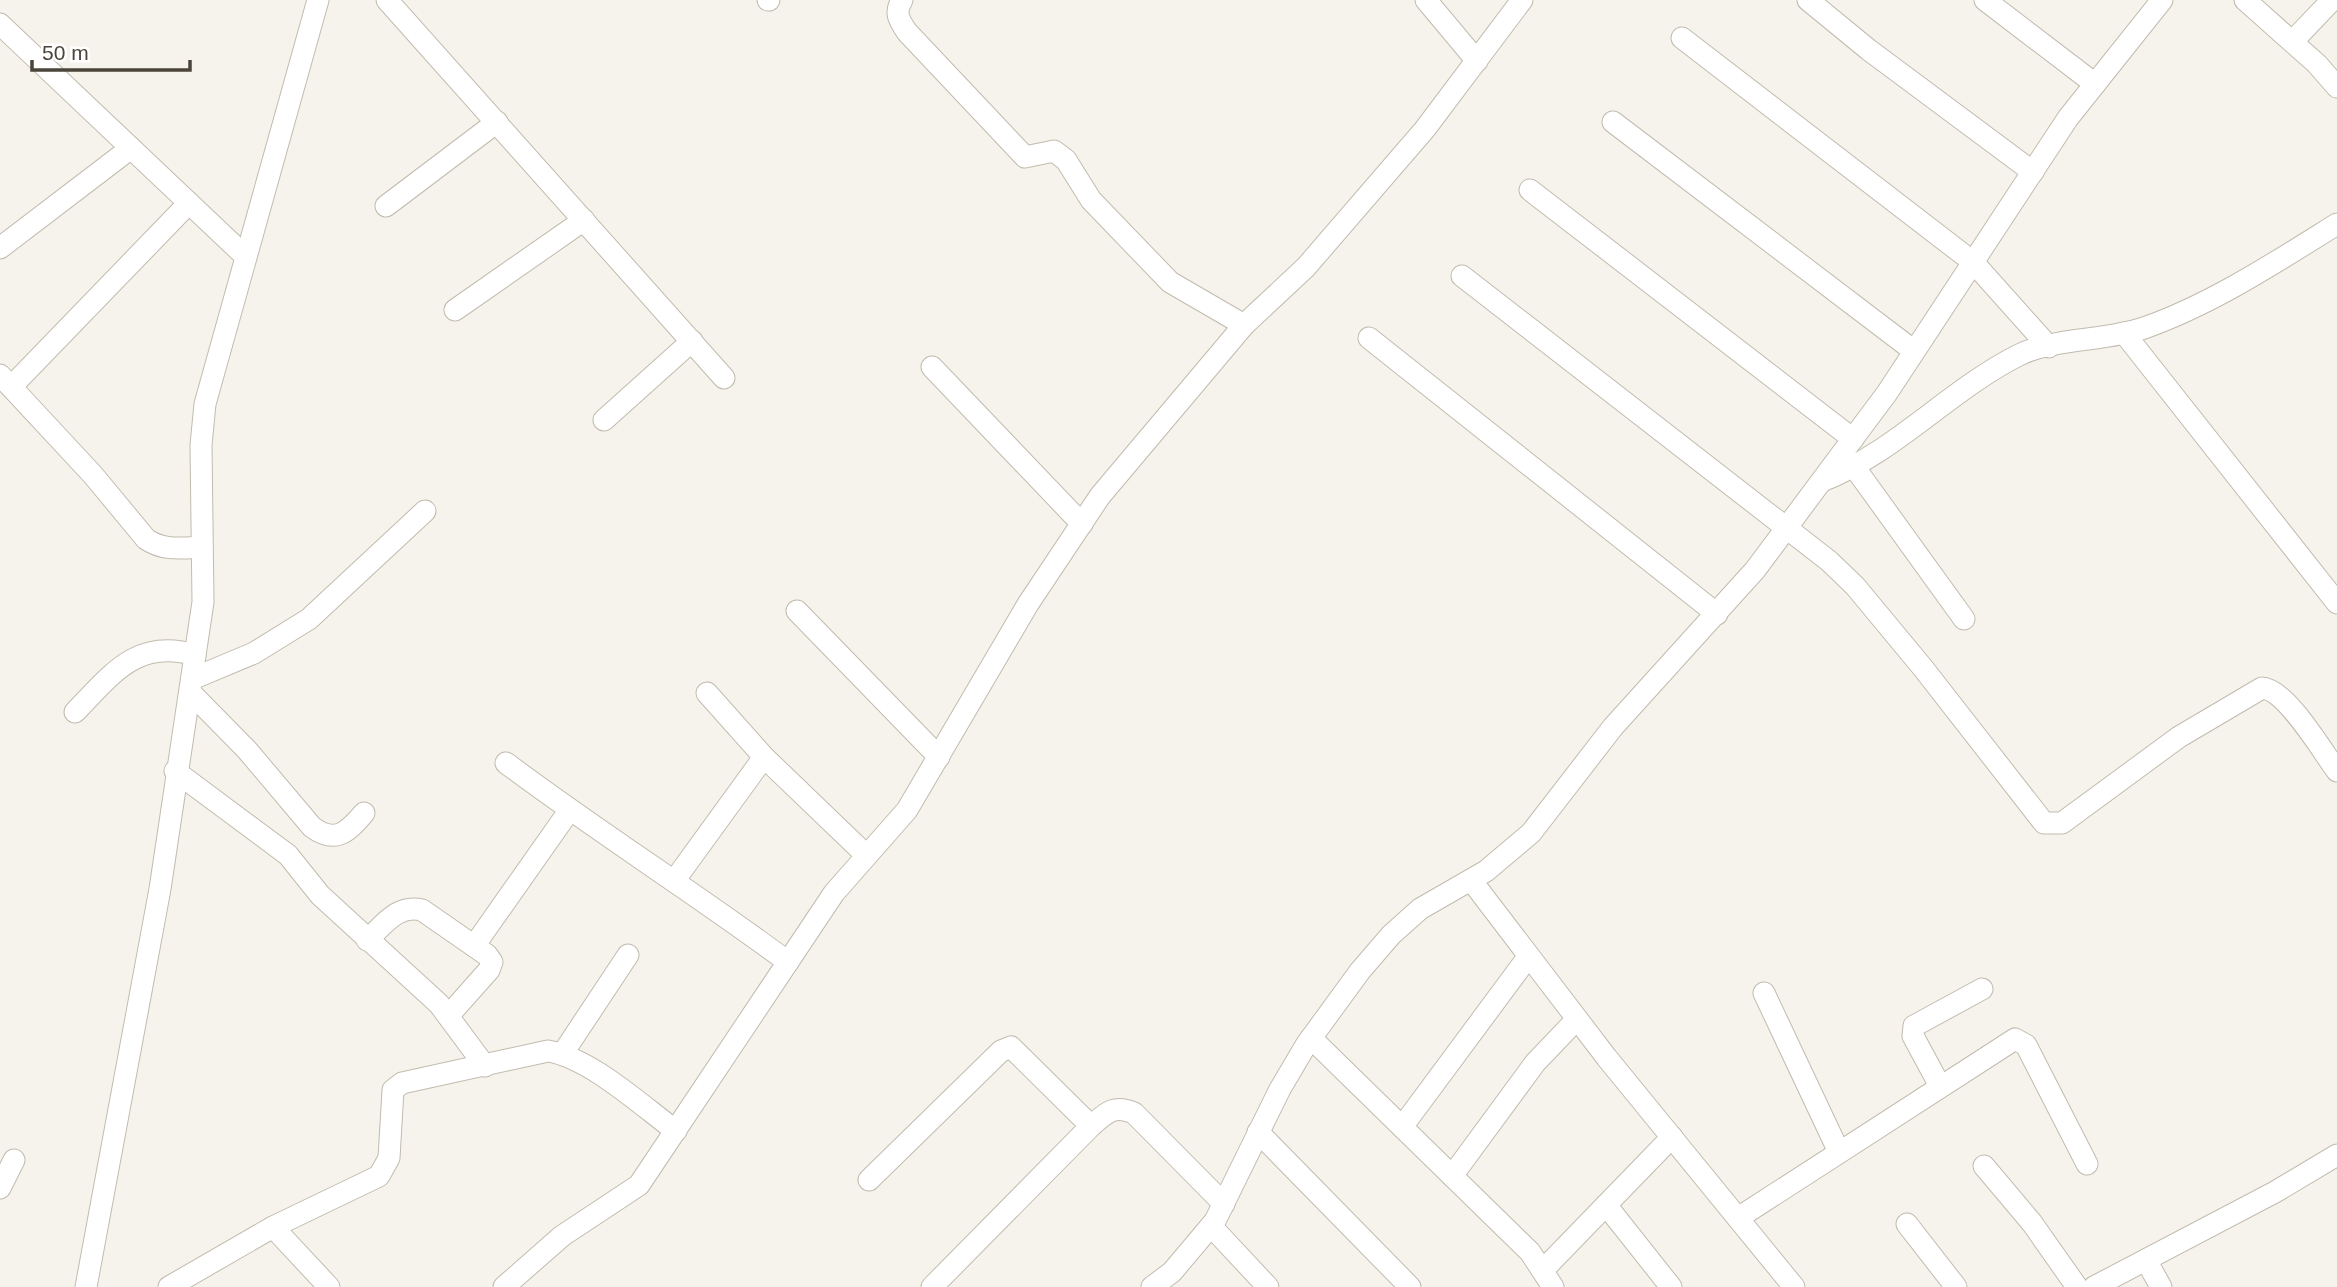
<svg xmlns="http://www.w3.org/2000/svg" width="2337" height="1287" font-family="Arial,sans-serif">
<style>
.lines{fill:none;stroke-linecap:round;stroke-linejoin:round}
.minor-casing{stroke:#c2bbae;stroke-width:23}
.minor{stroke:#fff;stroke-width:21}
</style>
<rect width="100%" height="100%" fill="#f6f3ec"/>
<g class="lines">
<defs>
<g id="minor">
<polyline points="387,0 724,378"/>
<polyline points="768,0 769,0"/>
<path d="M902,0c-8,13 -3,20 5,32l118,125 29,-6 12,9 25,40 79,82 74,43"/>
<polyline points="1426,0 1477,61"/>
<polyline points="1808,0 1869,50 2033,172"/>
<polyline points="1985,0 2095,84"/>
<polyline points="2245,0 2317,64 2337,87"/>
<polyline points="0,24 244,255"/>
<polyline points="1682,38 1973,262 2049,347"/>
<polyline points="2293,41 2332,0"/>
<polyline points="1613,122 1914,351"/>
<polyline points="1530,190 1853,439"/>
<polyline points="386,206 497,122"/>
<polyline points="0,248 131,148"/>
<path d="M1462,276l367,285 26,25 68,82 121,155h18l117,-86 83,-49c24,1 60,63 75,83"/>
<polyline points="455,310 584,220"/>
<polyline points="2124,333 2337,603"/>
<polyline points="1369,338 1717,614"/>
<polyline points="932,367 1082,524"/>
<path d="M0,375l93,100 53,64c17,12 36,9 56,8"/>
<polyline points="11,387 189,203"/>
<polyline points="604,420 692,341"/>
<polyline points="1855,468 1964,619"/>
<path d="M1822,481c74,-29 127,-91 197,-126 34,-17 87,-14 125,-27 68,-24 132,-66 193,-104"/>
<polyline points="797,611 939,757"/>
<polyline points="192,679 254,653 309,619 425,511"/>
<path d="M190,692l57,58 65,77c23,17 35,6 52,-14"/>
<polyline points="707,693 764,757 866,855"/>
<path d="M75,712c37,-38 62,-74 120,-57"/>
<path d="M506,763c92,69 189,130 282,199"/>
<polyline points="175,771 288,855 320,895 439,1004 485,1066"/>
<polyline points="1471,880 1607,1058 1794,1287"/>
<polyline points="674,881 764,757"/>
<path d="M367,940c17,-15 30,-36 55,-30l65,45 5,7 -3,8 -40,45"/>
<polyline points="474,946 569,811"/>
<polyline points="1764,993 1839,1152"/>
<polyline points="1311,1038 1530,1252 1553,1287"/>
<polyline points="563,1053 628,955"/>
<polyline points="1940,1086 1913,1036 1914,1026 1982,989"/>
<polyline points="1402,1127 1528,957"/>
<polyline points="1258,1132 1410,1287"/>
<polyline points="1984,1166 2032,1223 2077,1287"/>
<polyline points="1452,1176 1535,1063 1577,1019"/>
<path d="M869,1180l132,-129 10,-4 80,79c15,-13 23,-22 43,-13l90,91"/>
<polyline points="0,1188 14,1160"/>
<polyline points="1606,1205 1671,1287"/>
<polyline points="1738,1218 2015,1039 2026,1045 2087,1164"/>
<polyline points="1907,1224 1956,1287"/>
<polyline points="1211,1226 1268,1287"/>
<polyline points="273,1227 329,1287"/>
<polyline points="2146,1260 2161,1287"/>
<polyline points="1543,1270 1672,1137"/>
<polyline points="86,1287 160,889 203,602 201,445 205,404 318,0"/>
<path d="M169,1287l104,-60 106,-51 10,-18 4,-68 9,-7 146,-32c42,7 93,54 128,80"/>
<polyline points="504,1287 562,1236 639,1185 834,893 907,810 1028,604 1100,496 1244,325 1306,267 1425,129 1522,0"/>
<polyline points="932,1287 1091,1126"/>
<polyline points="1152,1287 1172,1272 1215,1221 1280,1089 1306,1045 1360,971 1391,935 1420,909 1486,871 1531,833 1613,727 1755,570 1887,393 2068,118 2162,0"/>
<polyline points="2094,1287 2275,1192 2337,1155"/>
</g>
</defs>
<use href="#minor" class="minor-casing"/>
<use href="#minor" class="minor"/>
</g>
<path d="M32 60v10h158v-10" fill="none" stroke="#4b4439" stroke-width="3.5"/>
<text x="42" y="60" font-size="21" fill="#4b4439" stroke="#ffffff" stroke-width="5" paint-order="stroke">50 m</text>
</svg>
